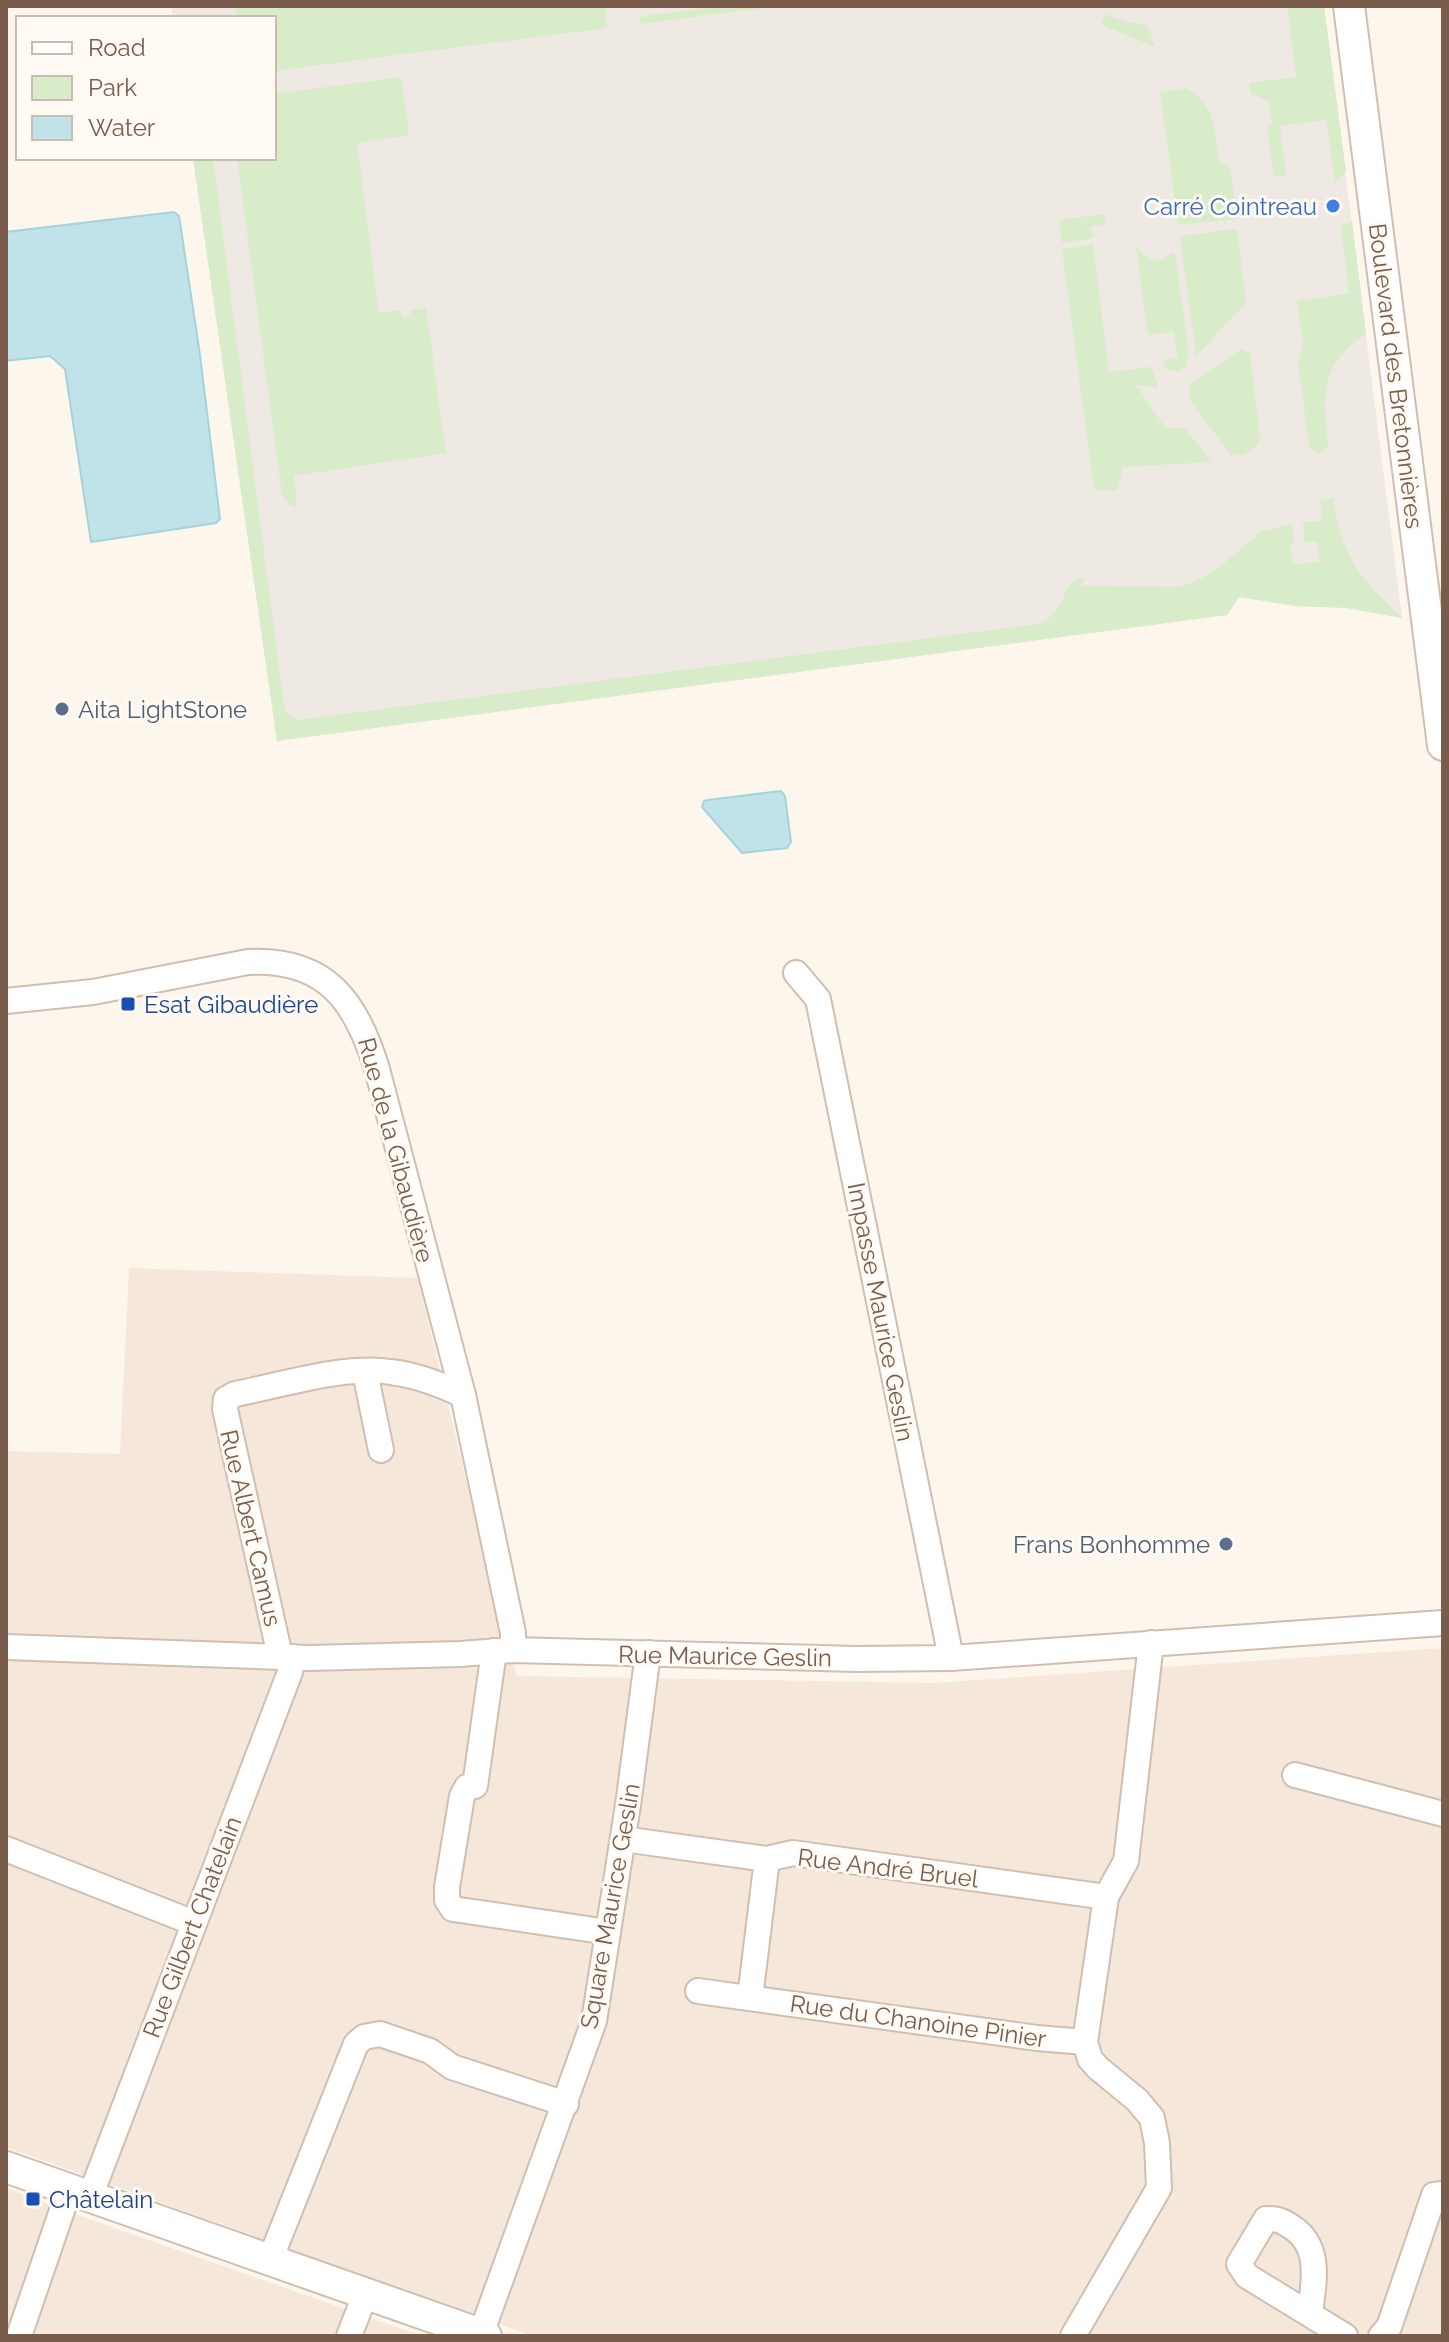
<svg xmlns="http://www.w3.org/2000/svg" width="1449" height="2342" font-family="Raleway,sans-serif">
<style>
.residential{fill:#f5e8da}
.industrial{fill:#efe9e4}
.green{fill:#d8ecc9}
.water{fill:#bfe3e8;stroke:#a5d3da;stroke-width:2}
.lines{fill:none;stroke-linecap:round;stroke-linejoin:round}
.minor-casing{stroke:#d1beb0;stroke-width:28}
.tertiary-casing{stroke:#d1beb0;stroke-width:34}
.minor{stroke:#fff;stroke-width:24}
.tertiary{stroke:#fff;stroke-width:30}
.shop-dot{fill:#3f7fe0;stroke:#fffaf3;stroke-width:3}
.service-dot{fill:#5c6f8a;stroke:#fffaf3;stroke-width:3}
.transit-dot{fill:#1a4fb4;stroke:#fffaf3;stroke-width:3}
.labels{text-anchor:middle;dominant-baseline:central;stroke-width:6;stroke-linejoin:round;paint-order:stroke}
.shop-label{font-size:24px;fill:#366cbe;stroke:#fffaf3;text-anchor:end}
.street-label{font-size:24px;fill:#7a5c4d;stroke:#fffaf3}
.service-label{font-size:24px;fill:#4e5e75;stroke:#fffaf3;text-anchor:start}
.transit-label{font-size:24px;fill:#164399;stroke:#fffaf3;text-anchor:start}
</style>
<rect width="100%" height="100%" fill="#fdf6ec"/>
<g class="residential">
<polygon points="129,1268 418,1278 500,1623 517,1676 933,1683 1443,1648 1443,2336 532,2336 6,2147 6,1451 120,1454"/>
<polygon points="6,2188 72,2213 422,2336 6,2336"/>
</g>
<polygon class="industrial" points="171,6 1324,6 1402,618 1347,608 1295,606 1239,597 1227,615 277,741 193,158 274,158 274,18 173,18"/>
<g class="green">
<polygon points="235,6 605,6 607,28 274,71 274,18 236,18"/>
<polygon points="720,6 778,6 640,24 639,17"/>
<polygon points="1287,6 1324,6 1346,171 1335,184 1326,120 1280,126 1286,175 1274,177 1267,126 1272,122 1269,101 1251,94 1249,83 1296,77"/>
<polygon points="1105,14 1127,22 1147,25 1156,47 1101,25"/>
<polygon points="401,77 409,135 357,143 379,313 401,310 402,316 410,315 410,310 426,308 446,453 294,476 297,507 288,504 282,495 237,158 274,158 274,94"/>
<path d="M1185,88c32,16 29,42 34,74l12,7 6,50 -59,6 -18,-133z"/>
<path d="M193,158h20l71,548 3,7 10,7 741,-96c33,-12 21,-47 46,-46l-2,8 94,1c35,-7 58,-33 84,-55l32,-8 2,19 -4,1 3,21 26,-3 -2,-21 -12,1 -2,-20 19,-1 -2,-21 13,-2c10,61 26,79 69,120l-55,-10 -52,-2 -56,-9 -12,18 -950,126z"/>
<polygon points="1104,214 1106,224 1091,226 1093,238 1062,243 1059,220"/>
<path d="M1352,221l14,112c-47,35 -43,59 -38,113l-7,6 -4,1 -8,-6 -11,-86 5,-18 -6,-42 52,-8 -8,-66z"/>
<polygon points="1237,229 1246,303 1196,356 1180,236"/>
<polygon points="1093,244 1109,372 1151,367 1159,388 1136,385 1165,427 1186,429 1211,462 1123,467 1117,490 1094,490 1062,249"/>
<polygon points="1136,247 1149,259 1162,260 1172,253 1175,254 1189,354 1185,367 1178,372 1167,370 1161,361 1178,358 1174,332 1148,335"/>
<path d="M1241,349l9,4 10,85c-6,13 -15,19 -29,17l-40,-53 -3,-10 3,-8z"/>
</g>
<g class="water">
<polygon points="174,212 179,216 200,355 220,519 216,523 91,542 65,369 50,356 6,361 6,232"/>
<polygon points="781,791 785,796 791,842 787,848 742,853 702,807 704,801 708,800"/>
</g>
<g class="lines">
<defs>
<g id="minor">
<polyline points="796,973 818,999 951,1658"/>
<path d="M6,1001l87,-9 155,-30c79,-4 108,40 129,107l86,326 50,238v17"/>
<polyline points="365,1372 381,1450"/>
<polyline points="6,1647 310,1658 460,1654 513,1650 857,1659 951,1658 1443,1623"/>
<polyline points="494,1651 475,1786 467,1787 462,1796 447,1887 447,1900 453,1909 608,1932"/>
<path d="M280,1656l-55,-247 1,-10 9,-5c47,-9 108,-29 156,-22 25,3 49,12 72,23"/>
<polyline points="1295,1775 1443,1814"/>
<polyline points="623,1839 767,1859 793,1853 1106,1897"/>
<polyline points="6,1849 194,1923"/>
<polyline points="698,1991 1037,2038 1085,2042"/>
<polyline points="750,1998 767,1859"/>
<polyline points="90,2197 290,1672 293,1657"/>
<polyline points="270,2260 356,2044 364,2037 380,2034 430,2051 452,2067 566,2104"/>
<path d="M1310,2313c4,-32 12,-68 -20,-87 -9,-6 -13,-7 -24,-7l-27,45 8,12 98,60"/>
<polyline points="481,2334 594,2021 628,1805 648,1653"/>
<polyline points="19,2336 69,2190"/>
<polyline points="349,2336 366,2292"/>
<polyline points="1073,2336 1159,2188 1157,2143 1152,2118 1137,2100 1098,2068 1090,2059 1085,2042 1106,1897 1126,1861 1151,1643"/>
<polyline points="1381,2336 1389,2327 1434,2195 1443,2194"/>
</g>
<g id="tertiary">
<polyline points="1349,6 1443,745"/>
<polyline points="6,2167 486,2336"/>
</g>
</defs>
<use href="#minor" class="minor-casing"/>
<use href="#tertiary" class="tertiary-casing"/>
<use href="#minor" class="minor"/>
<use href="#tertiary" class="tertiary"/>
</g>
<circle class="shop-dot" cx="1333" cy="206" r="8"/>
<g class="service-dot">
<circle cx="62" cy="709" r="8"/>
<circle cx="1226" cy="1544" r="8"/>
</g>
<g class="transit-dot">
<rect x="120" y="996" width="16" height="16" rx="4"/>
<rect x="25" y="2191" width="16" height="16" rx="4"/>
</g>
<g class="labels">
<g class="shop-label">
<text x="1317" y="206">Carré Cointreau</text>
</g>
<g class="street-label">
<text transform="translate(1396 376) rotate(83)">Boulevard des Bretonnières</text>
<text transform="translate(396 1150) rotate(75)">Rue de la Gibaudière</text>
<text transform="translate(881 1312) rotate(79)">Impasse Maurice Geslin</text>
<text transform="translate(251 1528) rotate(77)">Rue Albert Camus</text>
<text transform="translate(725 1656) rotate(1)">Rue Maurice Geslin</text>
<text transform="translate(888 1868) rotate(7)">Rue André Bruel</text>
<text transform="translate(610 1906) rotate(-80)">Square Maurice Geslin</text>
<text transform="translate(192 1927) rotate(-69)">Rue Gilbert Chatelain</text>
<text transform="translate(918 2021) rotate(8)">Rue du Chanoine Pinier</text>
</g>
<g class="service-label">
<text x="78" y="709">Aita LightStone</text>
<text x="1210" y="1544" text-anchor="end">Frans Bonhomme</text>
</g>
<g class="transit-label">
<text x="144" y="1004">Esat Gibaudière</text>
<text x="49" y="2199">Châtelain</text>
</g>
</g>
<rect width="1449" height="2342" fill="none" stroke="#7a5c4d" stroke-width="16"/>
<rect x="16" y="16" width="260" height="144" fill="#fffaf3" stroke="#cabbb1" stroke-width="2"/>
<rect x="32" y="42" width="40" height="12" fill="#ffffff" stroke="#cabbb1" stroke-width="2"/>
<text x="88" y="56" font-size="24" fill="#7a5c4d">Road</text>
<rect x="32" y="76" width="40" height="24" fill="#d8ecc9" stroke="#cabbb1" stroke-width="2"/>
<text x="88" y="96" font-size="24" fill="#7a5c4d">Park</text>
<rect x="32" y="116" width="40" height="24" fill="#bfe3e8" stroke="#cabbb1" stroke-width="2"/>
<text x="88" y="136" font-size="24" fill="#7a5c4d">Water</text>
</svg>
